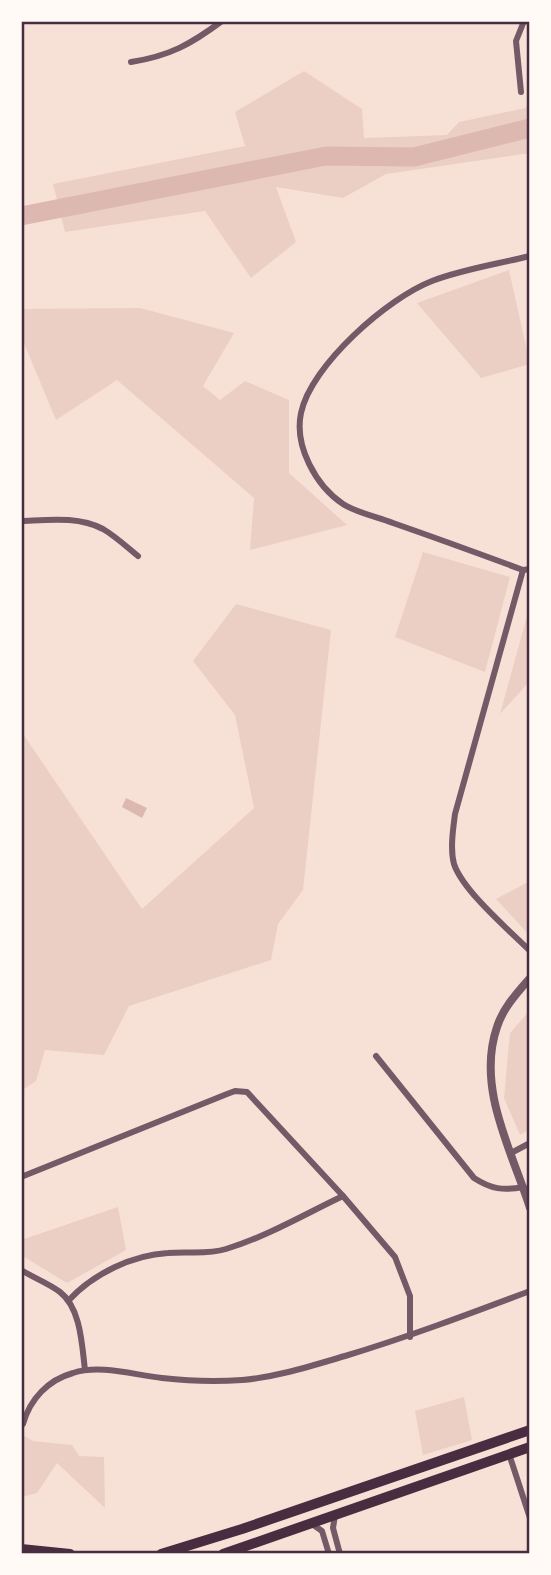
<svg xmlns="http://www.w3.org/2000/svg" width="551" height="1575" font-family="'Noto Sans',sans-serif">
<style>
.green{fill:#ebcfc5}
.water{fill:#dcb8b0}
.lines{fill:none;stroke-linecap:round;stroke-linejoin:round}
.river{stroke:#dcb8b0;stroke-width:19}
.minor{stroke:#755966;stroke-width:6}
.tertiary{stroke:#755966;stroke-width:8}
.trunk{stroke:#4a2c40;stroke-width:10}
.neatline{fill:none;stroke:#4a2c40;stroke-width:2.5}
</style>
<rect width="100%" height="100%" fill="#f7e1d7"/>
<g class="green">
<polygon points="304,71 362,109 364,138 447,135 459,122 526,108 530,96 530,153 386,174 343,198 276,187 296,242 251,278 205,211 65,232 53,184 245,146 235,112"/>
<polygon points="509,270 530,364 481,378 417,303"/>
<polygon points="140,308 234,333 203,386 220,400 245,381 289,400 289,473 347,525 250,550 254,498 117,380 56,420 21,336 21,309"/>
<polygon points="423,552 510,577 485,672 395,637"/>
<polygon points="236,604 331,630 303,890 278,924 271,960 129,1006 104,1055 45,1050 36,1081 21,1091 21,731 142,909 254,808 235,715 193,661"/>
<polygon points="530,605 530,681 500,714"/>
<polygon points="530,881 530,936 496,899"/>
<polygon points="530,1010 530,1129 520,1135 504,1098 510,1033"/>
<polygon points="118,1207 126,1250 67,1283 21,1255 21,1240"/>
<polygon points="464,1397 472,1440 423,1455 415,1411"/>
<polygon points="21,1434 33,1441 72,1445 79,1456 104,1457 105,1508 57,1463 37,1493 21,1497"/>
</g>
<polygon class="water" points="126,798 147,808 142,818 122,807"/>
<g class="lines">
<polyline class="river" points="21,216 326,156 414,157 530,128"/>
<g class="minor">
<path d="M131,62c39,-6 60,-18 91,-41"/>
<polyline points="521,92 516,41 524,21"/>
<path d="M530,256c-32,8 -67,13 -98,25 -44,17 -121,84 -131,132 -7,33 15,73 42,91 14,9 35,13 50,19 43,15 87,31 130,47l7,-1"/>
<path d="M21,521c27,-1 57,-5 82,8 12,7 24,18 35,27"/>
<path d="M523,570l-68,244c-2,16 -5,35 -1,50 9,27 55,66 76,87"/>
<path d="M376,1056l98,122c17,11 29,13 50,9"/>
<polyline points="511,1153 530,1143"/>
<polyline points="21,1177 227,1094 235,1091 247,1092 343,1196 395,1257 410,1296 410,1337"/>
<path d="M21,1270c13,8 27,13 39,22 21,16 22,54 25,78"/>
<path d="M69,1300c24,-26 63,-45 99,-47 20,-2 39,2 58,-4 40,-12 79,-35 117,-53"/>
<path d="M23,1424c7,-25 25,-44 50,-51 27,-9 61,2 89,5 26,3 53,4 80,2 35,-3 69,-14 103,-24 63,-19 124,-42 185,-65"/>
<polyline points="509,1454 530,1518"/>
<polyline points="335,1515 333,1528 340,1554"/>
<polyline points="312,1524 322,1531 329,1554"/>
</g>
<path class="tertiary" d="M530,978c-13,15 -27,30 -33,49 -21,61 15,124 33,181"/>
<g class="trunk">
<polyline points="21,1549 70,1554"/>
<polyline points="161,1554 242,1529 530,1430"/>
<polyline points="223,1554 530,1447"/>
</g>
</g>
<rect width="551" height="1575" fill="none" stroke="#fffaf5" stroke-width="46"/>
<rect x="23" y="23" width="505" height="1529" class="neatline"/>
</svg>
